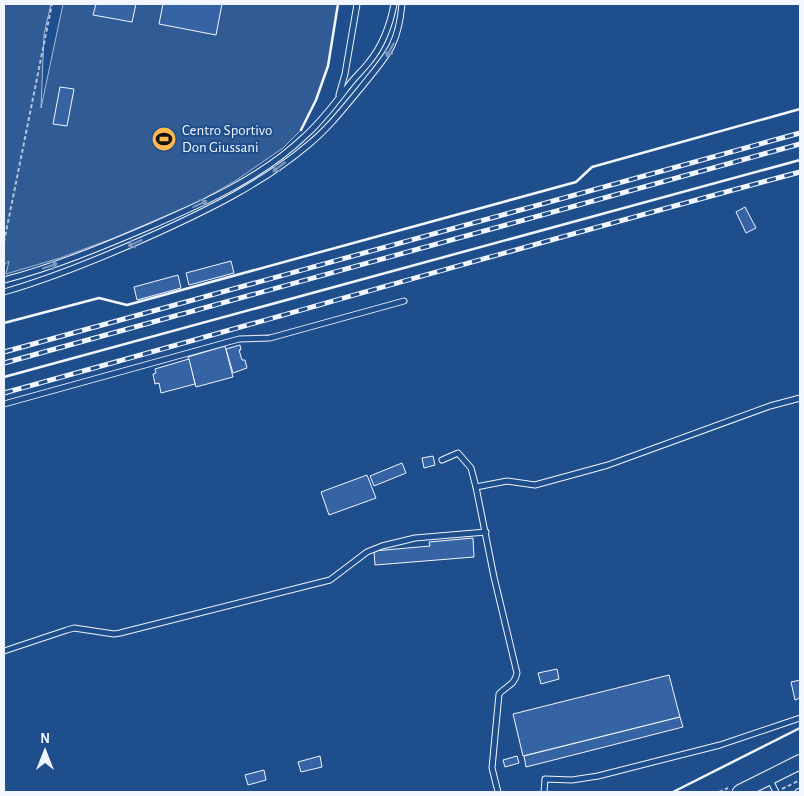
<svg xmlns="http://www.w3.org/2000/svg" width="804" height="796" font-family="'Alegreya Sans',sans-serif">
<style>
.green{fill:#305b95;stroke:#a8bbd7}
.building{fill:#3563a3;stroke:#f2f6ff}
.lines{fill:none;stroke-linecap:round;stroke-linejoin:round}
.lane-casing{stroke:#f2f6ff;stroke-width:7}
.secondary-casing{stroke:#f2f6ff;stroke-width:16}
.path{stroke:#b3c4dc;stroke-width:2;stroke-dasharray:4 2.5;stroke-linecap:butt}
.lane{stroke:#1f4e8c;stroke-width:5}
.secondary{stroke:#1f4e8c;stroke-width:14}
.rail-casing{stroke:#f2f6ff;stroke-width:5}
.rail{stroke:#1f4e8c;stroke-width:3;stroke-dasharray:9;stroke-linecap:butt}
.wall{stroke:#f2f6ff;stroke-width:2.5}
.oneway{stroke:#7e9ac0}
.labels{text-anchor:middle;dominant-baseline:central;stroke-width:4;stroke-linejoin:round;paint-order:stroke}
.poi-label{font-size:15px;fill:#f2f6ff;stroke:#1f4e8c;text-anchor:start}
</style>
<rect width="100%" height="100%" fill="#1f4e8c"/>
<polygon class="green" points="4,4 51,4 44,34 41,108 63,4 338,4 328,66 316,100 301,130 283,148 235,181 200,201 114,238 60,258 6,274 9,261 4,265"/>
<g class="building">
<polygon points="96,4 136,4 132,22 93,15"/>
<polygon points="163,4 222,4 216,35 159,24"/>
<polygon points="60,87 74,89 67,126 53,124"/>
<polygon points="745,207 756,228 746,233 736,212"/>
<polygon points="231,261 234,273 189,285 186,273"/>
<polygon points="178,275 181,288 137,300 134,287"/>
<polygon points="240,345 241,350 239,350 242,360 245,360 247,368 233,373 226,349"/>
<polygon points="225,346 233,377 196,387 188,357"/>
<polygon points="189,359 195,384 161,393 159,383 155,384 153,374 156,373 155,369"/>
<polygon points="433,456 435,465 424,468 422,458"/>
<polygon points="402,463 406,473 374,486 370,476"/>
<polygon points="367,475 376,498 329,515 321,492"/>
<polygon points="473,538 474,557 375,565 374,551 430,546 429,542"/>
<polygon points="557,669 559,679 541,684 538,673"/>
<polygon points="669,675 680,717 523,756 513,714"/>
<polygon points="800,680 800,698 795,700 791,682"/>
<polygon points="680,717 683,727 526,767 524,756"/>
<polygon points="320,756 322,767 301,772 298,762"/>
<polygon points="517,756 519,763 505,767 503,760"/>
<polygon points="264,770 266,780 248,785 245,775"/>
</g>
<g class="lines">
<defs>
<g id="lane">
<polyline points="339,95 345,74 357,4"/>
<path d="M4,280c50,-13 98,-33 145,-53 55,-24 112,-49 156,-91 17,-15 30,-33 44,-51 6,-8 14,-15 20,-23 14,-17 21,-37 25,-58"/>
<path d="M4,292c52,-15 102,-36 151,-58 55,-25 108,-51 153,-89 20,-16 36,-37 52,-56 26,-33 38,-41 42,-85"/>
<polyline points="4,404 239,339 270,338 404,301"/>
<path d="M442,460l16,-7 13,15 5,19 18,90 23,96c-2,12 -11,13 -18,21l-7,74 6,24"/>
<polyline points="476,487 507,481 535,485 608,465 770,406 800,398"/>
<polyline points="4,651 67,630 74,628 114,634 120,633 330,580 367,552 382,546 415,538 486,532"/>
<polyline points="769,778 776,792"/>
<polyline points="544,792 545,779 572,780 598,776 720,745 800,718"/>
<polyline points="798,792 800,791"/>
</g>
<polyline id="secondary" points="740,792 800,762"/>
</defs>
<use href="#lane" class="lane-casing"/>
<use href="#secondary" class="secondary-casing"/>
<g class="path">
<polyline points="4,242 52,4"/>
<polyline points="782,789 800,780"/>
<polyline points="719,792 728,788"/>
</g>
<use href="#lane" class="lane"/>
<use href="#secondary" class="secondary"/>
<defs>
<g id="rail">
<polyline points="4,352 800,133"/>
<polyline points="4,363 800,144"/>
<path d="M4,393c265,-73 530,-150 796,-221"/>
</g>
</defs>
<use href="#rail" class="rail-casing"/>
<use href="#rail" class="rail"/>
<g class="wall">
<polyline points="301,130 316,100 328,66 338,4"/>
<polyline points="4,323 99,298 127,305 576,182 592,167 800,109"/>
<polyline points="4,377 800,160"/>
<polyline points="673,792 800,728"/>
</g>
</g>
<defs><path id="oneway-shaft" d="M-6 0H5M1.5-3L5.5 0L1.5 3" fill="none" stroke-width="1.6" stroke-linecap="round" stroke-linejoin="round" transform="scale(1.25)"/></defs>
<g class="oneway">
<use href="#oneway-shaft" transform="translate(390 50) rotate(119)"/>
<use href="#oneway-shaft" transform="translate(279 167) rotate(142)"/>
<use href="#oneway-shaft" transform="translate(200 204) rotate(-25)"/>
<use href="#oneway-shaft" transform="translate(135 243) rotate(156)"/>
<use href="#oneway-shaft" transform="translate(50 266) rotate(-19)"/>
</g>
<defs>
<symbol id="stadium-disc" viewBox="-11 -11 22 22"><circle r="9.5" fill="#ffb74d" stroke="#1f4e8c"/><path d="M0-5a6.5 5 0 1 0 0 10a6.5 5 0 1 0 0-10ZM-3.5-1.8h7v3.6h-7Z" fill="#111"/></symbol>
</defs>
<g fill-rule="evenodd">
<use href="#stadium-disc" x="150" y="125" width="28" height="28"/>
</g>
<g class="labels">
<g class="poi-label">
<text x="182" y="130">Centro Sportivo<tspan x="182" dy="17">Don Giussani</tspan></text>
</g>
</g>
<rect width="804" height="796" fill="none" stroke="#f2f6ff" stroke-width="10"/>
<g transform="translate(45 751)" stroke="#1f4e8c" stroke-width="4" paint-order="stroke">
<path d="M0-4L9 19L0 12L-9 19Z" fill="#f2f6ff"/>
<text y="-8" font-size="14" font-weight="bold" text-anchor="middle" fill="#f2f6ff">N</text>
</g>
</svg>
